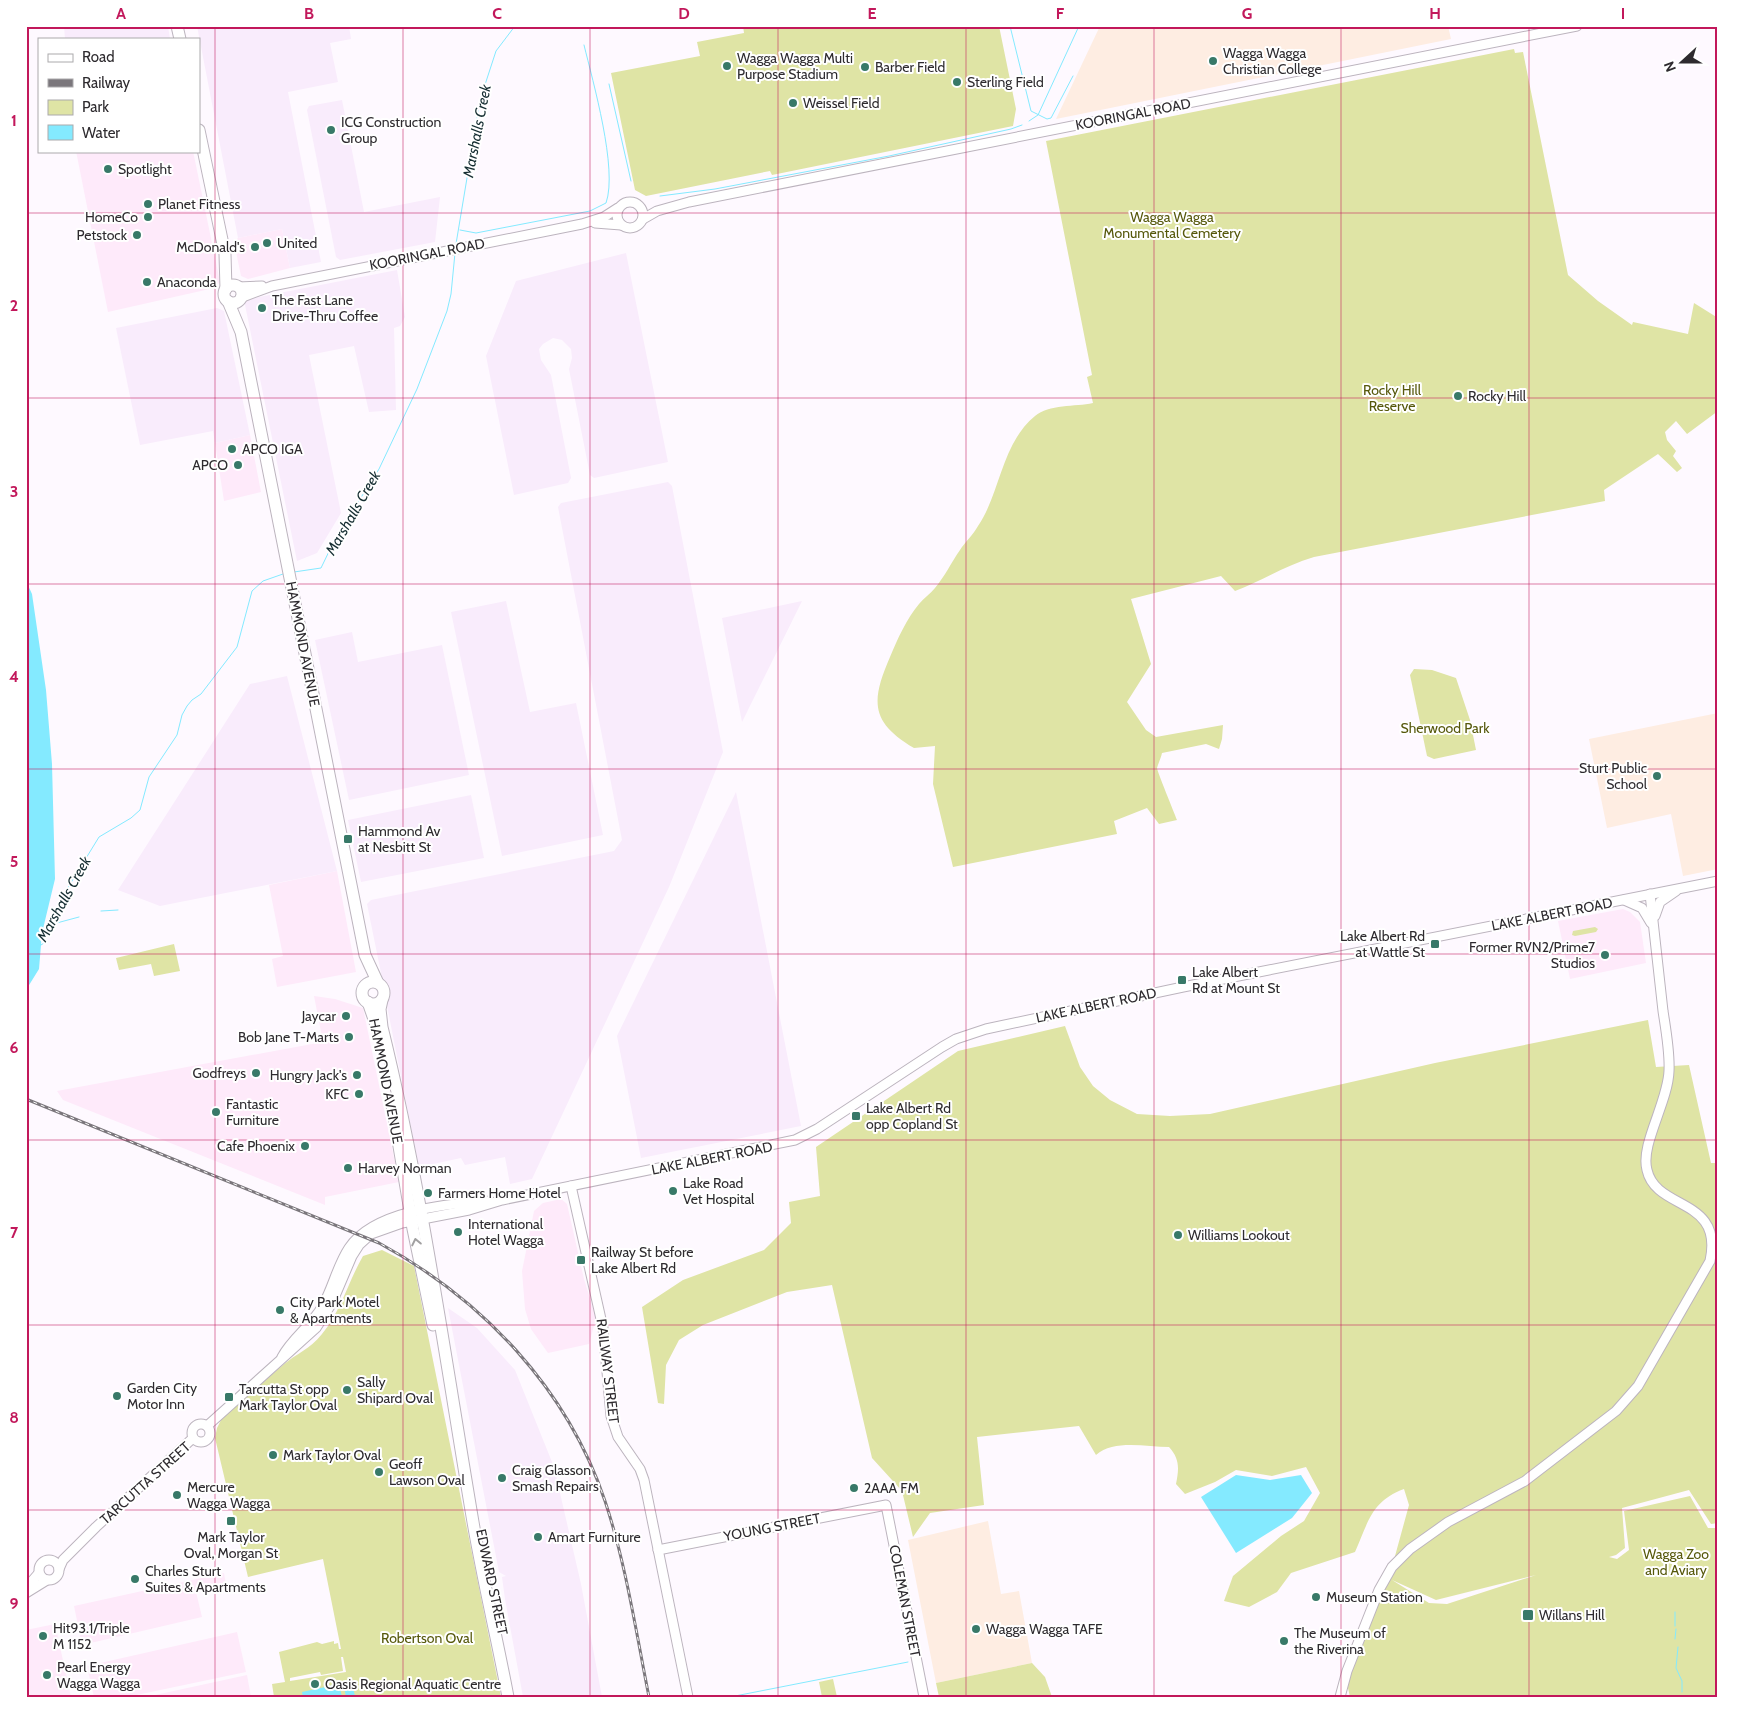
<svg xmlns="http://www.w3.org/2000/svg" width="1744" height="1723" font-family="Cabin,sans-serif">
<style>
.commercial{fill:#feeafa}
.built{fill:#f9ecfc}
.education{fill:#feede2}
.green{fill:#dfe4a5;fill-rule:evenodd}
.water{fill:#84eaff}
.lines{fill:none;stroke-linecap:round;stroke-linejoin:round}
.stream{stroke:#84eaff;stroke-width:1}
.secondary-casing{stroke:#bcb4be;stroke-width:11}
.highway-casing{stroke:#bcb4be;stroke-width:13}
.secondary{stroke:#fff;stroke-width:9}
.highway{stroke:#fff;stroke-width:11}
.rail-casing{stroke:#7b777c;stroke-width:3}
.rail{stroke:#fff;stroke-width:1;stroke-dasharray:4;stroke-linecap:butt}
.oneway{stroke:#a1a0a1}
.grid{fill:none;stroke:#c2185b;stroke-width:1;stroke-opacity:0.55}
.poi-dot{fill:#387968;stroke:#fff;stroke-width:2}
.labels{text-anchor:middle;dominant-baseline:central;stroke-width:4;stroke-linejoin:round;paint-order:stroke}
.poi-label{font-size:14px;fill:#2e2b2f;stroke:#fff;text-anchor:start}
.street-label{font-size:14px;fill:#2e2b2f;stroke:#fff}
.park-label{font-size:14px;fill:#56580b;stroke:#fff}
.water-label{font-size:15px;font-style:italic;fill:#162e32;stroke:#fff}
.neatline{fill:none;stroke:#c2185b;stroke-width:2}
.grid-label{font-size:16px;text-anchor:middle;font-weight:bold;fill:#c2185b}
</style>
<rect width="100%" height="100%" fill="#fef9ff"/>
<g class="commercial">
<polygon points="76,151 193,151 220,282 214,288 108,312"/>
<polygon points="282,229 290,268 248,279 241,276 234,242 238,238"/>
<polygon points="250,435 261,492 224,501 215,443"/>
<polygon points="337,871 356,972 277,987 272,959 283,956 269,885"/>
<polygon points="1623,909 1630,912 1640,922 1646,963 1570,979 1558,921"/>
<polygon points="314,996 335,999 363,1008 399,1182 325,1197 325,1205 63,1100 57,1091 323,1042"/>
<polygon points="561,1199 567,1204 584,1279 596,1318 589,1344 548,1353 531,1329 525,1309 522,1271 534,1211 543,1203"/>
<polygon points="224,1573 226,1585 196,1592 202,1617 82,1645 74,1606"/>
<polygon points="55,1624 71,1697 26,1697 26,1630"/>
<polygon points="237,1632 246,1672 127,1697 94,1697 87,1666"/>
<polygon points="247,1675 251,1697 146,1697"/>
</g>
<g class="built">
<polygon points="64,26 168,26 170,39 65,39"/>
<polygon points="197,26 349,26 351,39 330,43 338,82 288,92 321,262 290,268 282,229 238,238"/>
<polygon points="342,100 364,212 440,197 435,242 340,260 336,257 307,110 309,106"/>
<polygon points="626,253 668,462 594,478 590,475 569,369 572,358 571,349 562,340 553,338 543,344 539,349 541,360 551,375 571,478 568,483 514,495 486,356 516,281"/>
<polygon points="397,270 405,317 400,326 394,328 396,410 369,412 354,346 309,355 341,513 317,553 297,561 244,300"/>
<polygon points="217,308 224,311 250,435 215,443 213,431 140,445 116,328"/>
<polygon points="668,482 672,486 723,752 669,887 532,1179 510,1184 505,1157 465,1165 461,1158 419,1167 386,1001 388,998 385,982 382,978 367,904 371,900 614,851 622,840 558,507 561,503"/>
<polygon points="506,601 530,712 576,703 603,835 502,856 451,612"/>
<polygon points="802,601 742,722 722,618"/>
<polygon points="352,632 358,662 442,645 469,775 349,800 315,640"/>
<polygon points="287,676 337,871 160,906 118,890 250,684"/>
<polygon points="736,792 801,1126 641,1158 617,1036"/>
<polygon points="471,795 484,858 361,882 348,820"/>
<polygon points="448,1308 477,1328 515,1370 554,1467 581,1584 602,1697 523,1697 505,1599 502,1577 506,1576 499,1572"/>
</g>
<g class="education">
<polygon points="1100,26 1448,26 1451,39 1056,119"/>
<polygon points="1718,713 1718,869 1683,876 1671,814 1607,828 1589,739"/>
<polygon points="988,1521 1001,1594 1019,1591 1032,1663 936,1683 908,1540"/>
</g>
<g class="green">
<polygon points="743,26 999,26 1016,109 1013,126 772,175 770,171 646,196 635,190 611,73 700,56 697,42 744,33"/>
<path d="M1514,49l1,4 8,-1 45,223 30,26 34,24 1,-3 55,12 6,-31 24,15v93l-31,23 -11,-13 -11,11 2,8 9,11 -3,5 9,12 -5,4 -19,-18 -54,36 1,11 -291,56c-28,8 -52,24 -79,34l-14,-15 -90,23 20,65 -24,38 19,28 10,7 67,-12 -1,14 -3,10 -13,-5 -44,9c-1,5 -4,11 -5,15 0,3 17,44 20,52l-18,4 -12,-16 -33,13 3,13 -164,33 -20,-83 2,-38 -21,2c-44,-26 -43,-47 -24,-91 8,-19 16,-37 29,-53 5,-6 11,-10 16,-16 10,-12 16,-25 25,-38 5,-8 13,-15 18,-24 23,-34 23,-82 57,-110 14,-12 40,-9 58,-13l-6,-26 5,-2 -46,-234z"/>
<polygon points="1414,669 1432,670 1456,678 1470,720 1476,750 1434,759 1427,756 1410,675"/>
<polygon points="1595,927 1598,929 1596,932 1575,936 1572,935 1573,931"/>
<polygon points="174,944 180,971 154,976 151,964 119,970 116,958"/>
<path d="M1648,1020l8,47 33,-2 22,98h7v360l-7,1 -22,-34 -67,18 3,40 -9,7 -7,2 8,2 12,-9 -5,-39 66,-15 18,32h10v169h-368l-4,-18 43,-101 20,-73 -5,-16c-33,12 -36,34 -49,63l-64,21 -14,19 -28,15 -25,-6 9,-25 48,-40 23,-15 16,-28 -14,-26 -34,9 -36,-6 -21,12 -30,12 -9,-10c3,-15 4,-25 -7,-37 -23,0 -55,-8 -73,8l-17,-29 -102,11 7,68 -54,8 -17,24 -11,-46 -30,-33 -40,-173 -45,7 -84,33 -24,15 -13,25 -2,39 -6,-1 -16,-96 41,-27 81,-30 27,-27 -2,-21 31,-6 -4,-49 142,-96 107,-25 15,41 13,19 17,14 27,14 33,2 40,-2 225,-51zM1536,1575l-89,29 -18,-1 -37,-23 44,20z"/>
<path d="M382,1250l32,16 87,431h-227l-2,-13 13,-2 -6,-30 38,-10 5,2 12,-3v3l4,-1 1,6h2l-18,-90 -75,18 -33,-139 2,-10 5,-10c21,-17 41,-36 61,-53 14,-12 26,-15 39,-31 19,-23 26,-52 41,-78zM341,1657h2l3,15 -56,9v-3l30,-6 1,3 22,-4z"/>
<polygon points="1032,1663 1045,1677 1052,1697 939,1697 936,1683"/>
<polygon points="833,1679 837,1697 822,1697 819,1682"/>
</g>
<g class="water">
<polygon points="26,581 32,594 46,690 52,764 55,879 42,933 39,969 26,990"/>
<polygon points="1236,1475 1270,1480 1301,1475 1312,1493 1292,1518 1236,1553 1201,1497"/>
<polygon points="339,1684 342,1697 303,1697 302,1692"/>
<polygon points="352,1684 355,1696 346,1697 344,1686"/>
</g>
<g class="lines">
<g class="stream">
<polyline points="1010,26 1031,111 1047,119 1051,118 1073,76"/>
<polyline points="609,84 631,181"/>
<polyline points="1029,121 1038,115 1079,26"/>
<polyline points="660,196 715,189 889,156 1011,129 1022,125"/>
<path d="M460,230l16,3 114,-22 16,-8c12,-34 -13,-121 -22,-158"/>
<polyline points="456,244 480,100 496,51 515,26"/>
<polyline points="294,572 321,568 336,537 379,469 417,389 447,311 451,294 455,253"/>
<polyline points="101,911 118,910"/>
<polyline points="53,924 79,917"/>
<polyline points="41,945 44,943 64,894 99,837 131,818 140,810 149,777 177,735 182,715 187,706 192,700 201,694 237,647 252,591 263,581 283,574"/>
<polyline points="1675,1612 1675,1626"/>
<polyline points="1675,1639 1676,1629"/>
<polyline points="1678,1647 1676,1668 1682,1681 1682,1692"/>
<polyline points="730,1697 908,1662"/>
</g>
<defs>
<g id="secondary">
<circle cx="630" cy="215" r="13"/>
<polyline points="643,219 657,211 689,202 1577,26"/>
<polyline points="595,223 621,225"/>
<polyline points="238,287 262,286"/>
<polyline points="240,298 272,286 582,224 604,217 618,208"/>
<polyline points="1624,900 1642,908 1651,923"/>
<polyline points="1655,916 1660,902 1676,891"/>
<polyline points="571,1186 603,1328 611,1416 618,1437 640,1469 644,1480 688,1697"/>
<path d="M282,1357c10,-19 29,-31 40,-50 11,-19 15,-41 27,-59 24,-37 97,-44 137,-47"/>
<circle cx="201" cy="1433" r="9"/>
<polyline points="207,1426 316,1328 332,1303 352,1256 359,1245 371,1234 402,1223 469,1210 502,1200 795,1140 817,1129 942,1047 956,1039 986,1029 1183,987 1718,881"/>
<polyline points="658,1550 886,1505 924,1697"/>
<circle cx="49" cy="1570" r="10"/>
<polyline points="59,1569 63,1560 96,1527 193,1438"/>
<polyline points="26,1588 39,1573"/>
<polyline points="26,1593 47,1580"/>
<path d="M1340,1697l7,-26 32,-81 13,-23 18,-18 38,-27 77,-41 91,-70 22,-25 72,-125c14,-64 -54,-50 -63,-91 -7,-25 21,-68 22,-99 1,-19 -3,-40 -6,-60 -4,-39 -9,-78 -13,-117"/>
</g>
<g id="highway">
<polyline points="177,26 180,39"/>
<polyline points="199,130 225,254 226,289"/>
<circle cx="233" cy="294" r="9"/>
<polyline points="228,301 241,332 365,955 378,983"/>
<circle cx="373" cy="993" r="11"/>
<path d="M382,1000l-2,9 2,18c40,163 63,330 91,495 10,59 24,116 35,175"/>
<polyline points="368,1002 376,1025"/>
<polyline points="392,1105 413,1229 433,1325"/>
</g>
</defs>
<use href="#secondary" class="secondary-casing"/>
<use href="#highway" class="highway-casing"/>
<use href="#secondary" class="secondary"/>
<use href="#highway" class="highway"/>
<defs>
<path id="rail" d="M26,1099l353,144c103,56 188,145 226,258 21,63 31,131 44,196"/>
</defs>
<use href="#rail" class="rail-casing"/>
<use href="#rail" class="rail"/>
</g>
<defs><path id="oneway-chevron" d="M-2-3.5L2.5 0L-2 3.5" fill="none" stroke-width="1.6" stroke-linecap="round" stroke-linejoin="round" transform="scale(1.25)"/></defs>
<use class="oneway" href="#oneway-chevron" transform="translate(416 1242) rotate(-102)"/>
<path class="grid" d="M215,26v1671M403,26v1671M590,26v1671M778,26v1671M966,26v1671M1154,26v1671M1341,26v1671M1529,26v1671M26,213h1692M26,398h1692M26,584h1692M26,769h1692M26,954h1692M26,1140h1692M26,1325h1692M26,1510h1692"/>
<g class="poi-dot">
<circle cx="1213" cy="61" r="5"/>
<circle cx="727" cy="66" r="5"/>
<circle cx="865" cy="67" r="5"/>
<circle cx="957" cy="82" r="5"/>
<circle cx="793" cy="103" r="5"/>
<circle cx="331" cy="130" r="5"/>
<circle cx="108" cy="169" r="5"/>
<circle cx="148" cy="204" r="5"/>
<circle cx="148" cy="217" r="5"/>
<circle cx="137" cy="235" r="5"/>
<circle cx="267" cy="243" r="5"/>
<circle cx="255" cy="247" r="5"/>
<circle cx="147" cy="282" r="5"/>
<circle cx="262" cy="308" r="5"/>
<circle cx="1458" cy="396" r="5"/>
<circle cx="232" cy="449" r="5"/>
<circle cx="238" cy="465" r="5"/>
<circle cx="1657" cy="776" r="5"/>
<rect x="343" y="834" width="10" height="10" rx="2.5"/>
<rect x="1430" y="939" width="10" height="10" rx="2.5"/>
<circle cx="1605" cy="955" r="5"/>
<rect x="1177" y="975" width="10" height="10" rx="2.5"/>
<circle cx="346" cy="1016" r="5"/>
<circle cx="349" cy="1037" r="5"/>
<circle cx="256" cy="1073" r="5"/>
<circle cx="357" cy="1075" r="5"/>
<circle cx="359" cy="1094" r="5"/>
<circle cx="216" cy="1112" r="5"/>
<rect x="851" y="1111" width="10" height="10" rx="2.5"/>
<circle cx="305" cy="1146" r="5"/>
<circle cx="348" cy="1168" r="5"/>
<circle cx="673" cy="1191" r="5"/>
<circle cx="428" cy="1193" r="5"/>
<circle cx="458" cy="1232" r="5"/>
<circle cx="1178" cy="1235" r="5"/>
<rect x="576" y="1255" width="10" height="10" rx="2.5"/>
<circle cx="280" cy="1310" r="5"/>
<circle cx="347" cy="1390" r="5"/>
<circle cx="117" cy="1396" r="5"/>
<rect x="224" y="1392" width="10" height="10" rx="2.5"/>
<circle cx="273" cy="1455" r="5"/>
<circle cx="379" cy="1472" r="5"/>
<circle cx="502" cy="1478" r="5"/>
<circle cx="854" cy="1488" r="5"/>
<circle cx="177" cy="1495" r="5"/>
<rect x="226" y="1516" width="10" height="10" rx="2.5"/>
<circle cx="538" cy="1537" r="5"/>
<circle cx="135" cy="1579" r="5"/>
<circle cx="1316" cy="1597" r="5"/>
<rect x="1522" y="1609" width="12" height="12" rx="2.5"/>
<circle cx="976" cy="1629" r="5"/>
<circle cx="43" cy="1636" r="5"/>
<circle cx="1284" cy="1641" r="5"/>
<circle cx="47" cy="1675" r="5"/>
<circle cx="315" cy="1684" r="5"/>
</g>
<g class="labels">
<g class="poi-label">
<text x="1223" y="53">Wagga Wagga<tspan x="1223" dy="16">Christian College</tspan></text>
<text x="737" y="58">Wagga Wagga Multi<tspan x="737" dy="16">Purpose Stadium</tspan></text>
<text x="875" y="67">Barber Field</text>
<text x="967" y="82">Sterling Field</text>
<text x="803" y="103">Weissel Field</text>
<text x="341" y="122">ICG Construction<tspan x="341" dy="16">Group</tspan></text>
<text x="118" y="169">Spotlight</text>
<text x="158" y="204">Planet Fitness</text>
<text x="138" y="217" text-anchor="end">HomeCo</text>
<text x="127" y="235" text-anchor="end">Petstock</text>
<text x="277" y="243">United</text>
<text x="245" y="247" text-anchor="end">McDonald's</text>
<text x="157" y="282">Anaconda</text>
<text x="272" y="300">The Fast Lane<tspan x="272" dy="16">Drive-Thru Coffee</tspan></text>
<text x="1468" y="396">Rocky Hill</text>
<text x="242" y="449">APCO IGA</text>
<text x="228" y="465" text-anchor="end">APCO</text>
<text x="1647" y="768" text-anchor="end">Sturt Public<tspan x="1647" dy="16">School</tspan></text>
<text x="358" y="831">Hammond Av<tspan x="358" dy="16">at Nesbitt St</tspan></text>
<text x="1425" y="936" text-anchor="end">Lake Albert Rd<tspan x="1425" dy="16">at Wattle St</tspan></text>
<text x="1595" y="947" text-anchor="end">Former RVN2/Prime7<tspan x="1595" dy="16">Studios</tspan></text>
<text x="1192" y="972">Lake Albert<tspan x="1192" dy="16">Rd at Mount St</tspan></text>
<text x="336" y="1016" text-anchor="end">Jaycar</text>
<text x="339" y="1037" text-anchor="end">Bob Jane T-Marts</text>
<text x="246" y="1073" text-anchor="end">Godfreys</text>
<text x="347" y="1075" text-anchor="end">Hungry Jack's</text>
<text x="349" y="1094" text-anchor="end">KFC</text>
<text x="226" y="1104">Fantastic<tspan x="226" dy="16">Furniture</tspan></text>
<text x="866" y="1108">Lake Albert Rd<tspan x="866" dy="16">opp Copland St</tspan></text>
<text x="295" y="1146" text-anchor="end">Cafe Phoenix</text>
<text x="358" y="1168">Harvey Norman</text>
<text x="683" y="1183">Lake Road<tspan x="683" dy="16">Vet Hospital</tspan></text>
<text x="438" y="1193">Farmers Home Hotel</text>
<text x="468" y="1224">International<tspan x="468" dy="16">Hotel Wagga</tspan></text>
<text x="1188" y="1235">Williams Lookout</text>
<text x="591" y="1252">Railway St before<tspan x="591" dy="16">Lake Albert Rd</tspan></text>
<text x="290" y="1302">City Park Motel<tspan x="290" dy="16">&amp; Apartments</tspan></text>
<text x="357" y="1382">Sally<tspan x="357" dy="16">Shipard Oval</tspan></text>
<text x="127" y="1388">Garden City<tspan x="127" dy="16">Motor Inn</tspan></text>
<text x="239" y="1389">Tarcutta St opp<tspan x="239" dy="16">Mark Taylor Oval</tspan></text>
<text x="283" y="1455">Mark Taylor Oval</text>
<text x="389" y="1464">Geoff<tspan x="389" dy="16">Lawson Oval</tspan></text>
<text x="512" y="1470">Craig Glasson<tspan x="512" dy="16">Smash Repairs</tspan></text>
<text x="187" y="1487">Mercure<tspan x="187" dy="16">Wagga Wagga</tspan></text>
<text x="864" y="1488">2AAA FM</text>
<text x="231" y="1537" text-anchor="middle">Mark Taylor<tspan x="231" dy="16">Oval, Morgan St</tspan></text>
<text x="548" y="1537">Amart Furniture</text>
<text x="145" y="1571">Charles Sturt<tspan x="145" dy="16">Suites &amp; Apartments</tspan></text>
<text x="1326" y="1597">Museum Station</text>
<text x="1539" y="1615">Willans Hill</text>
<text x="53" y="1628">Hit93.1/Triple<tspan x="53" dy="16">M 1152</tspan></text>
<text x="986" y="1629">Wagga Wagga TAFE</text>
<text x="1294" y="1633">The Museum of<tspan x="1294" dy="16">the Riverina</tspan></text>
<text x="57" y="1667">Pearl Energy<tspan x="57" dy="16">Wagga Wagga</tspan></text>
<text x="325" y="1684">Oasis Regional Aquatic Centre</text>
</g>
<g class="street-label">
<text transform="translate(1133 114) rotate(-11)">KOORINGAL ROAD</text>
<text transform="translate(427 254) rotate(-11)">KOORINGAL ROAD</text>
<text transform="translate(303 644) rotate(79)">HAMMOND AVENUE</text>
<text transform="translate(1552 914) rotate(-11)">LAKE ALBERT ROAD</text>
<text transform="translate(1096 1005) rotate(-12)">LAKE ALBERT ROAD</text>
<text transform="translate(386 1081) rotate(79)">HAMMOND AVENUE</text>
<text transform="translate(712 1158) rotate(-11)">LAKE ALBERT ROAD</text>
<text transform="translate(608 1371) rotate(83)">RAILWAY STREET</text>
<text transform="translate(145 1483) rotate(-42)">TARCUTTA STREET</text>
<text transform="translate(772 1527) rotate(-11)">YOUNG STREET</text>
<text transform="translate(492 1582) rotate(78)">EDWARD STREET</text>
<text transform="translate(905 1601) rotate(79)">COLEMAN STREET</text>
</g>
<g class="park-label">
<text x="1172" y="217">Wagga Wagga<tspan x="1172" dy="16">Monumental Cemetery</tspan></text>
<text x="1392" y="390">Rocky Hill<tspan x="1392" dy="16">Reserve</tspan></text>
<text x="1445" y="728">Sherwood Park</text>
<text x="1676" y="1554">Wagga Zoo<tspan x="1676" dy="16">and Aviary</tspan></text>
<text x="427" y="1638">Robertson Oval</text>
</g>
<g class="water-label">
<text transform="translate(477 131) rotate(-79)">Marshalls Creek</text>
<text transform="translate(353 513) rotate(-60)">Marshalls Creek</text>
<text transform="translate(64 899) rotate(-61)">Marshalls Creek</text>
</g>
</g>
<rect width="1744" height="1723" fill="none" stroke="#ffffff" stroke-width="55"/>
<rect x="38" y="38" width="162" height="115" fill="#ffffff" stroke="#abaaac"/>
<rect x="48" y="54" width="25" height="8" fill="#ffffff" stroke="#abaaac"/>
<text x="82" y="62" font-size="15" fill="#2e2b2f">Road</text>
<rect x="48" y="79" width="25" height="8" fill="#7b777c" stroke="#abaaac"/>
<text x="82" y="88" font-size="15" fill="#2e2b2f">Railway</text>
<rect x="48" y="100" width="25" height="15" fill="#dfe4a5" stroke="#abaaac"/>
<text x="82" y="112" font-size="15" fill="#2e2b2f">Park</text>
<rect x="48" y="125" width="25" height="15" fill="#84eaff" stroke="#abaaac"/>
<text x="82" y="138" font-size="15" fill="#2e2b2f">Water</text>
<g transform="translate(1682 62) rotate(249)" stroke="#ffffff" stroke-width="4" paint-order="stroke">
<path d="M0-4L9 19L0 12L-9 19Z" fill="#2e2b2f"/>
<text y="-8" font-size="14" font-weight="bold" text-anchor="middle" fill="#2e2b2f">N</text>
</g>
<rect x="28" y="28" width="1688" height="1668" class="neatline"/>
<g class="grid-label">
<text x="121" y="19">A</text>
<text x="309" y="19">B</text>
<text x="497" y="19">C</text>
<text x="684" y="19">D</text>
<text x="872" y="19">E</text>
<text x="1060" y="19">F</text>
<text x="1247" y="19">G</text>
<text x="1435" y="19">H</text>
<text x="1623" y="19">I</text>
<text x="14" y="126">1</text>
<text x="14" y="311">2</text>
<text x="14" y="497">3</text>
<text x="14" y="682">4</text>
<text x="14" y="867">5</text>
<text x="14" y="1053">6</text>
<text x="14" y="1238">7</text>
<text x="14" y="1423">8</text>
<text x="14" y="1609">9</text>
</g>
</svg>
